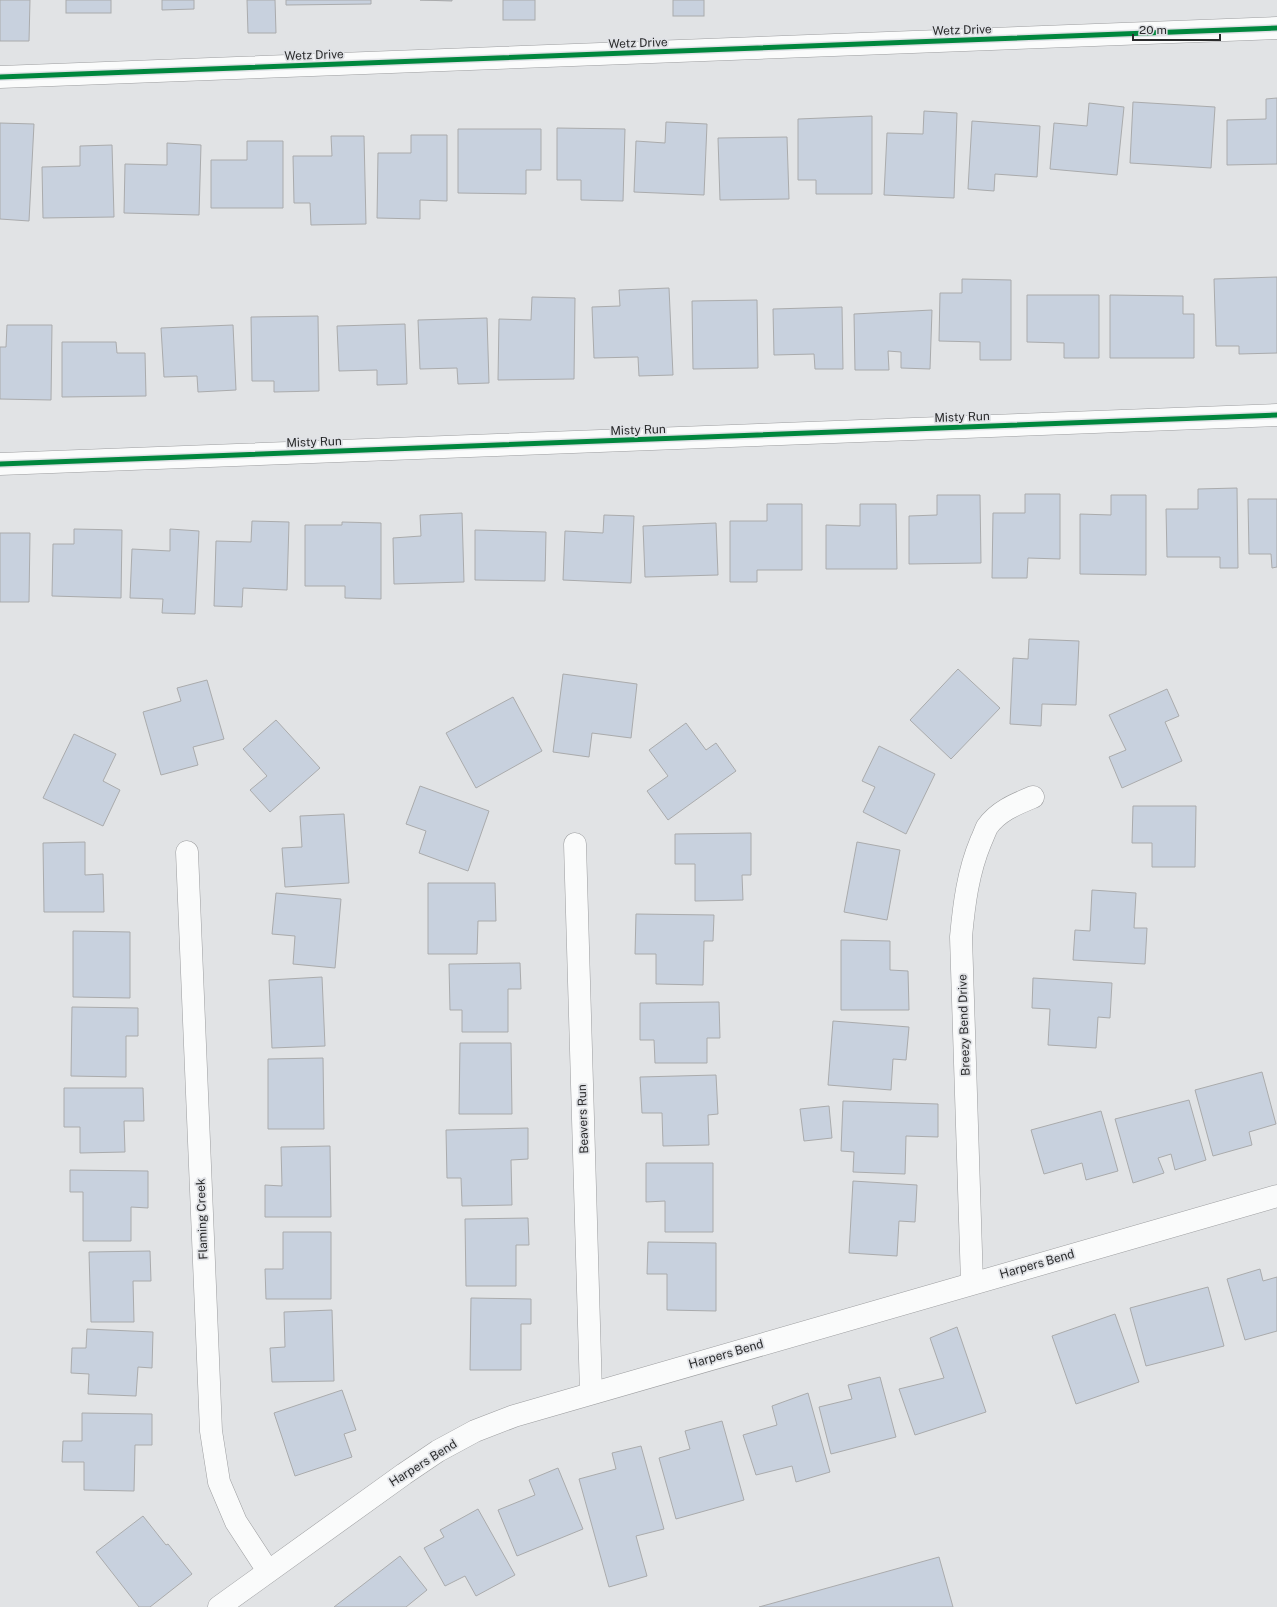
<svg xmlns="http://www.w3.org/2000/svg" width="1277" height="1607" font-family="'Public Sans',sans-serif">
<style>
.building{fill:#c8d1de;stroke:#aaabac}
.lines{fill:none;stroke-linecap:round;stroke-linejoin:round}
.minor-casing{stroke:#9c9d9f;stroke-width:23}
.minor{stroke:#fafbfb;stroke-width:22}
.cycleway-casing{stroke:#e0e2e6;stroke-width:8}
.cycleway{stroke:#00873e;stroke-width:5}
.labels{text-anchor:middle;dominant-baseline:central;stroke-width:3.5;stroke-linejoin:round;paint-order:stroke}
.street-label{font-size:12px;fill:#2a2b2c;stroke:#e0e2e6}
</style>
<rect width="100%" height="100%" fill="#e1e3e5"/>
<g class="building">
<polygon points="0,0 30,0 29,41 0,41"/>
<rect x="66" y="0" width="45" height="13"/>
<polygon points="162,0 194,0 194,9 162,10"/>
<polygon points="247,0 275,0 276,33 248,33"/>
<polygon points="286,0 371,0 371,4 286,5"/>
<polygon points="420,0 452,0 452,1"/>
<rect x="503" y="0" width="32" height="20"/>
<rect x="673" y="0" width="31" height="16"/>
<polygon points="1277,98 1277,164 1227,165 1227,120 1266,119 1266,99"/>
<polygon points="1133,102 1215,107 1211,168 1130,163"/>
<polygon points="1089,103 1124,107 1117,175 1050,169 1054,123 1087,126"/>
<polygon points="924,111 957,113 954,198 884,195 887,133 923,134"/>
<polygon points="872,116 872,194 816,194 816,180 798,180 798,119"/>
<polygon points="972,121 1040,126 1037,177 995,174 994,191 968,189"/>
<polygon points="666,122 707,124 704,195 634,192 636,141 665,143"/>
<polygon points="0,123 34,124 29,221 0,219"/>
<polygon points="557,128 625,129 623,201 581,200 581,180 557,180"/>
<polygon points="458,129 541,129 541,170 526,170 526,194 458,193"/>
<polygon points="411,135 447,135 447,201 420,200 420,219 377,218 378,153 411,153"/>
<polygon points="331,136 364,136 366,224 311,225 310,203 294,203 293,156 332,156"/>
<polygon points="787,137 789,199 720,200 718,138"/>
<polygon points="247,141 283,141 283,208 211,208 211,160 247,160"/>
<polygon points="167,143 201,145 199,215 124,213 125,164 167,165"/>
<polygon points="112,145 114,217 43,218 42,167 80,166 80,146"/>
<polygon points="1277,277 1277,353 1239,354 1239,346 1216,346 1214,279"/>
<polygon points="962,279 1011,280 1011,360 980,360 980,342 939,341 940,293 962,293"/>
<polygon points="669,288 673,375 639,376 638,357 594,358 592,307 620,306 619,290"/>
<polygon points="1027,295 1099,295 1099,358 1064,358 1064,343 1027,342"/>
<polygon points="1110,295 1183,296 1183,314 1194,314 1194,358 1110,358"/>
<polygon points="532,297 575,298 574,379 498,380 499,319 531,320"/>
<polygon points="757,300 758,368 693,369 692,301"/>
<polygon points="842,307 843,369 815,369 814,354 774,355 773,309"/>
<polygon points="932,310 930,369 901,368 901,352 888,351 889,370 855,370 854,314"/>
<polygon points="318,316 319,391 274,392 274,381 252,381 251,317"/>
<polygon points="487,318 489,383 458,384 457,368 420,369 418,320"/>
<polygon points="405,324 407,384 377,385 377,370 339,371 337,326"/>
<polygon points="7,325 52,325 51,400 0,399 0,347 6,347"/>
<polygon points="233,325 236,390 198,392 197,376 164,377 161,328"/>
<polygon points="62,342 116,342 117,353 145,353 146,396 62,397"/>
<polygon points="1237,488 1238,568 1220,568 1220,557 1167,557 1166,509 1198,509 1198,489"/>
<polygon points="1025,494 1060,494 1060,559 1028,558 1027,578 992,578 993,513 1025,513"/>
<polygon points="937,495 980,495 981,563 909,564 909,516 937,515"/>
<polygon points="1111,495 1146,495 1146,575 1080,574 1080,514 1111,515"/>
<polygon points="1248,499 1277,499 1277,567 1272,568 1271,554 1249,554"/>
<polygon points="767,504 802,504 802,570 757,570 757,582 730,582 730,521 767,521"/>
<polygon points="860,504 896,504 897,569 826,569 826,525 860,526"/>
<polygon points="462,513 464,582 394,584 393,538 421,536 420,515"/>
<polygon points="604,515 634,516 631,583 563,580 565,531 603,533"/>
<polygon points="252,521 289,522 287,590 243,588 242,607 214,606 216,541 251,542"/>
<polygon points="342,522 381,523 381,599 345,598 345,586 305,586 305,525 342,525"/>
<polygon points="716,523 718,575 645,577 643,526"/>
<polygon points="74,529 122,530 121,598 52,596 53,544 74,544"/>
<polygon points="170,529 199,531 195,614 162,613 163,599 130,598 132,549 170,551"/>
<polygon points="475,530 546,532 545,581 475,580"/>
<polygon points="0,533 30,533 29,602 0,602"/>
<polygon points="1029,639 1079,641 1076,705 1042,704 1041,726 1010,724 1013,658 1028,659"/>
<polygon points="958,669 1000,708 951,759 910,720"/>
<polygon points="563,674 637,684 631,738 592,733 589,757 553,752"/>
<polygon points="207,680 224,739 193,747 198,765 161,775 143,712 181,701 177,688"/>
<polygon points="1167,689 1179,716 1165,722 1182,761 1122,788 1109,757 1126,750 1109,715"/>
<polygon points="513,697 542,751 476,788 446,733"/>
<polygon points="276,720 320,768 270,812 250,790 267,776 243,749"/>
<polygon points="686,723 706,750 716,743 736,771 668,820 647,791 668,776 649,750"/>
<polygon points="74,734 116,754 103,781 120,790 103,826 43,798"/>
<polygon points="879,746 935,774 906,834 863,812 875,787 862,781"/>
<polygon points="420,786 489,811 468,871 419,853 426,831 406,824"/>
<polygon points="1133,806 1196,806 1195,867 1152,867 1152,843 1132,843"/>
<polygon points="344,814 349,883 285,887 282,848 302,847 300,816"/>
<polygon points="751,833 751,875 742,875 743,900 695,901 695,864 675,864 675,834"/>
<polygon points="85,842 85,875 103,874 104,912 44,912 43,843"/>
<polygon points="857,842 900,850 887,920 844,912"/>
<polygon points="428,883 495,883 496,921 478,921 477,954 428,954"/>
<polygon points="1092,890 1136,893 1134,928 1147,928 1145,964 1073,960 1075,930 1090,931"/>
<polygon points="276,893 341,899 335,968 293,964 295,936 272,934"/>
<polygon points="636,914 714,915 713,941 704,941 703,985 656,984 656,954 635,954"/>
<polygon points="73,931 130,932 130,998 73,997"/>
<polygon points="841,940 890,941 890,970 908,971 909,1010 841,1010"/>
<polygon points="520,963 521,989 508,989 508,1032 462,1032 462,1010 450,1010 449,964"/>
<polygon points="322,977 325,1046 272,1048 269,980"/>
<polygon points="1033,978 1112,983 1110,1018 1098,1017 1096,1048 1048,1045 1050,1009 1032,1008"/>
<polygon points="719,1002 720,1038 707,1038 707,1063 655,1063 654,1040 640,1040 640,1003"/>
<polygon points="72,1007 138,1008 138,1036 126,1036 126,1077 71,1076"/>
<polygon points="833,1021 909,1027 906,1060 893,1059 891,1090 828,1085"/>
<polygon points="460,1043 511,1043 512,1114 459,1114"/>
<polygon points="323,1058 324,1129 268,1129 268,1059"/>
<polygon points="1262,1072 1276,1124 1249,1132 1252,1145 1213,1156 1195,1090"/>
<polygon points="716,1075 718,1114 708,1115 709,1145 663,1146 662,1113 642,1113 640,1077"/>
<polygon points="64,1088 143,1088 144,1121 124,1121 125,1152 80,1153 80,1127 64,1127"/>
<polygon points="1189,1100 1206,1160 1175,1170 1171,1154 1158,1158 1164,1173 1133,1183 1115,1119"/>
<polygon points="843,1101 938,1104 938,1137 906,1136 905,1174 853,1172 854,1152 841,1151"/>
<polygon points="829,1106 832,1138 804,1141 800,1109"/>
<polygon points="1101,1111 1118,1171 1086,1180 1082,1163 1044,1174 1031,1130"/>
<polygon points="528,1128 528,1159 511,1160 512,1205 462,1206 461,1178 447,1178 446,1130"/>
<polygon points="330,1146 331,1217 265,1217 265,1185 282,1186 281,1147"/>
<polygon points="646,1163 713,1163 713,1232 665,1232 665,1201 646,1202"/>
<polygon points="70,1170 148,1171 148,1208 131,1207 131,1241 83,1241 83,1192 70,1192"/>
<polygon points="853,1181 917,1185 915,1222 899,1221 897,1256 849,1253"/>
<polygon points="528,1218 529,1245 516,1245 516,1286 466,1286 465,1219"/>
<polygon points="283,1232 331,1232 331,1299 266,1299 265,1269 283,1269"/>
<polygon points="648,1242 716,1243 716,1311 667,1310 667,1274 647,1274"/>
<polygon points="150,1251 151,1281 133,1281 134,1322 91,1322 89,1252"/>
<polygon points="1260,1269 1263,1281 1277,1277 1277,1331 1245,1340 1227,1279"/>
<polygon points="1208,1287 1224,1346 1146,1366 1130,1308"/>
<polygon points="471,1298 531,1299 531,1324 521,1324 521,1370 470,1370"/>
<polygon points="332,1310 334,1381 272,1382 270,1348 285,1347 284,1312"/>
<polygon points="1115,1314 1139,1382 1076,1404 1052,1336"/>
<polygon points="957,1327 986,1412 915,1435 899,1389 944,1378 930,1338"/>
<polygon points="87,1329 153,1332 152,1368 138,1367 136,1396 88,1394 89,1374 71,1373 72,1348 86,1348"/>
<polygon points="880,1377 896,1437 831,1454 819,1407 852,1399 848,1385"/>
<polygon points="342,1390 356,1430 344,1434 352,1457 295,1476 274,1413"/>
<polygon points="808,1393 830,1472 796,1482 792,1466 756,1475 743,1435 777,1425 772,1406"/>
<polygon points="82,1413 152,1414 152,1445 135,1445 134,1491 84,1490 84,1462 62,1462 63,1441 82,1441"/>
<polygon points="722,1421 744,1500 676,1519 659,1458 690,1449 685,1431"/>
<polygon points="641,1446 664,1529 636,1536 647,1576 609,1587 579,1479 616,1469 612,1453"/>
<polygon points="558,1468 583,1529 517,1556 498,1510 535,1495 529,1480"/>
<polygon points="478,1509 515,1575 476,1596 465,1576 445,1586 424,1548 444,1537 440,1530"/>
<polygon points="143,1516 166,1545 168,1544 192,1574 150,1607 139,1607 96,1552"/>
<polygon points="400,1556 427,1590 406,1607 334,1607"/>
<polygon points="939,1557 953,1607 759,1607"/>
</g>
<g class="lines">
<defs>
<g id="minor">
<polyline points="0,77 1277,28"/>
<polyline points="0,464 1277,415"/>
<polyline points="575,844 591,1393"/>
<polyline points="187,852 211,1431 219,1482 236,1522 268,1571"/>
<path d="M972,1283l-11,-346c3,-33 7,-65 20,-96 2,-4 4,-10 6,-14 11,-16 29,-23 46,-30"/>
<polyline points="219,1607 404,1474 438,1451 475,1431 514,1416 1277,1196"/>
</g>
</defs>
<use href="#minor" class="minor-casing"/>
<use href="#minor" class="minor"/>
<defs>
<g id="cycleway">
<polyline points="0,77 1277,28"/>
<polyline points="0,464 1277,415"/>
</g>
</defs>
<use href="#cycleway" class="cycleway-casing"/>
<use href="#cycleway" class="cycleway"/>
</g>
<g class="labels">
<g class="street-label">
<text transform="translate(962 30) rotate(-2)">Wetz Drive</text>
<text transform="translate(638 43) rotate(-2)">Wetz Drive</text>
<text transform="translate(314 55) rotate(-2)">Wetz Drive</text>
<text transform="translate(962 417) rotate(-2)">Misty Run</text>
<text transform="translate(638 430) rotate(-2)">Misty Run</text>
<text transform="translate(314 442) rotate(-2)">Misty Run</text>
<text transform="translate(964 1025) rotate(-92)">Breezy Bend Drive</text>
<text transform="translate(583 1119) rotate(-92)">Beavers Run</text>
<text transform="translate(202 1219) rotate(-92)">Flaming Creek</text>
<text transform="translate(1037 1264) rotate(-16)">Harpers Bend</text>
<text transform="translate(726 1354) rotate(-16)">Harpers Bend</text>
<text transform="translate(423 1463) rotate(-32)">Harpers Bend</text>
</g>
</g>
<path d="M1133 34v6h87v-6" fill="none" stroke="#2a2b2c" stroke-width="2"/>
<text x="1139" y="34" font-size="12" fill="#2a2b2c" stroke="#e0e2e6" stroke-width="3" paint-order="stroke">20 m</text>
</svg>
